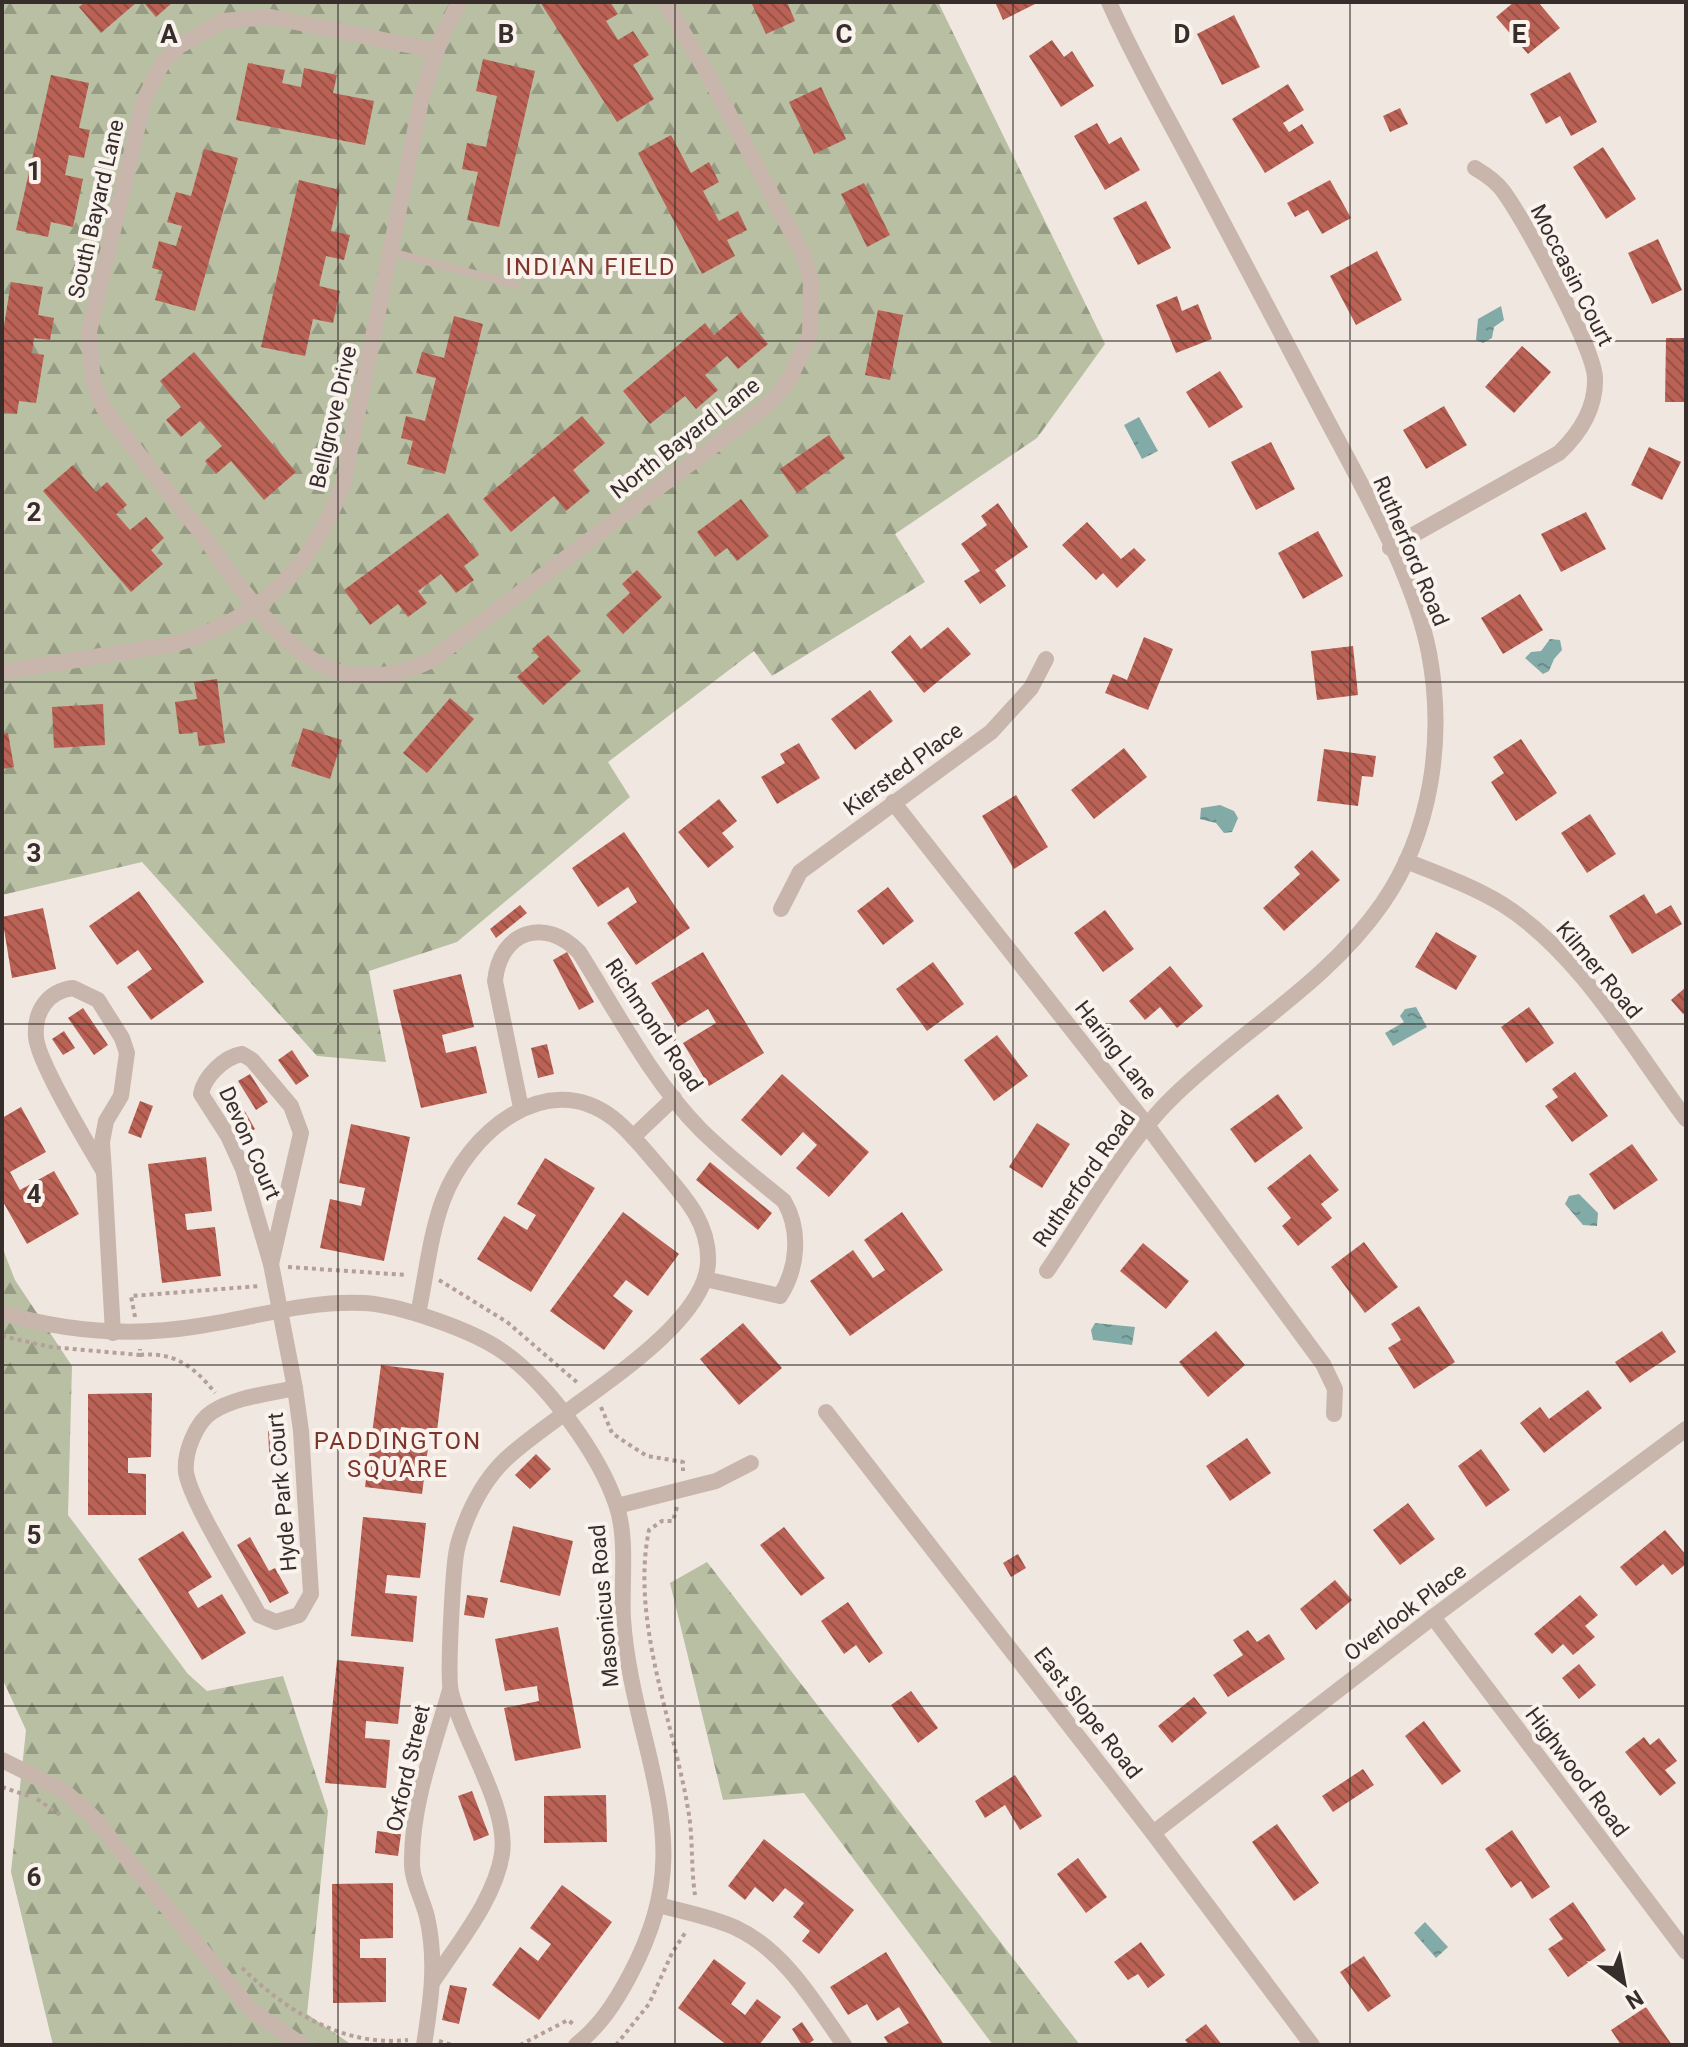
<svg xmlns="http://www.w3.org/2000/svg" width="1688" height="2047" font-family="Roboto,sans-serif">
<style>
.forest{fill:url(#forest-firs)}
.water{fill:url(#water-ripples)}
.building{fill:url(#building-back-hatch)}
.lines{fill:none;stroke-linecap:round;stroke-linejoin:round}
.path{stroke:#b4a098;stroke-width:4;stroke-dasharray:4 4;stroke-linecap:butt}
.lane{stroke:#c8b6ad;stroke-width:8}
.street{stroke:#c8b6ad;stroke-width:16}
.grid{fill:none;stroke:#372e2b;stroke-width:2;stroke-opacity:0.55}
.labels{text-anchor:middle;dominant-baseline:central;stroke-width:8;stroke-linejoin:round;paint-order:stroke}
.street-label{font-size:22px;fill:#372e2b;stroke:#f9f2ed}
.neighbourhood-label{font-size:24px;letter-spacing:2px;fill:#7e362c;stroke:#f9f2ed}
.grid-label{font-size:26px;text-anchor:middle;font-weight:bold;fill:#372e2b;stroke:#f9f2ed;stroke-width:8;stroke-linejoin:round;paint-order:stroke}
</style>
<defs>
<pattern id="forest-firs" width="22" height="20" patternUnits="userSpaceOnUse" patternTransform="scale(2)"><rect width="22" height="20" fill="#b8bfa2"/><path d="M5 1l3.5 6h-7zM16 11l3.5 6h-7z" fill="#969c84"/></pattern>
<pattern id="water-ripples" width="26" height="14" patternUnits="userSpaceOnUse" patternTransform="scale(2)"><rect width="26" height="14" fill="#82aba8"/><path d="M2 4q2-2 4 0t4 0M15 11q2-2 4 0t4 0" fill="none" stroke="#6b8c89"/></pattern>
<pattern id="building-back-hatch" width="6" height="6" patternUnits="userSpaceOnUse" patternTransform="scale(2)"><rect width="6" height="6" fill="#ba6255"/><path d="M-1 5l2 2M0 0l6 6M5-1l2 2" fill="none" stroke="#985147"/></pattern>
</defs>
<rect width="100%" height="100%" fill="#f1e7e1"/>
<g class="forest">
<polygon points="2,2 938,2 1105,344 1037,438 895,534 925,582 772,676 754,651 608,762 630,797 457,942 369,971 386,1062 317,1056 142,862 2,895"/>
<polygon points="2,1247 15,1280 72,1366 68,1515 188,1674 207,1691 283,1676 328,1811 307,2014 352,2045 53,2045 11,1872 26,1730 2,1678"/>
<polygon points="707,1562 1080,2045 993,2045 804,1793 723,1800 670,1583"/>
</g>
<g class="water">
<polygon points="1501,306 1504,320 1494,327 1492,338 1483,343 1476,340 1478,319"/>
<polygon points="1139,417 1158,451 1142,459 1124,425"/>
<polygon points="1550,639 1560,640 1562,650 1554,659 1549,671 1543,674 1525,658 1531,652 1541,651"/>
<polygon points="1220,805 1234,811 1238,818 1232,832 1224,833 1216,823 1200,819 1201,808"/>
<polygon points="1416,1007 1427,1027 1393,1046 1385,1033 1404,1022 1400,1016 1405,1009"/>
<polygon points="1579,1194 1598,1213 1597,1226 1583,1225 1565,1204 1569,1196"/>
<polygon points="1095,1323 1135,1327 1132,1345 1093,1340 1091,1330"/>
<polygon points="1425,1922 1448,1947 1436,1958 1414,1933"/>
</g>
<g class="building">
<polygon points="85,2 137,2 101,33 79,7"/>
<polygon points="143,2 173,2 156,17"/>
<polygon points="540,2 610,2 618,14 606,21 618,40 633,31 649,55 633,65 654,99 617,122"/>
<polygon points="751,2 787,2 795,21 766,34"/>
<polygon points="995,2 1034,2 1035,4 1003,20"/>
<polygon points="1514,2 1538,2 1560,28 1528,54 1496,17"/>
<polygon points="1234,15 1260,67 1222,85 1197,34"/>
<polygon points="1052,40 1064,57 1072,51 1094,86 1061,107 1029,56"/>
<polygon points="483,59 535,71 499,227 467,220 478,172 462,169 467,143 486,147 497,96 476,91"/>
<polygon points="248,63 285,70 282,83 301,87 304,68 337,75 333,93 374,101 365,145 236,120"/>
<polygon points="1570,72 1597,122 1571,136 1560,116 1546,124 1530,94"/>
<polygon points="51,75 89,83 79,128 90,130 84,158 69,155 65,175 83,179 73,227 51,222 48,237 16,230"/>
<polygon points="1288,84 1304,110 1283,123 1289,132 1302,124 1314,143 1265,173 1232,119"/>
<polygon points="821,87 846,139 814,154 789,102"/>
<polygon points="1400,108 1408,124 1390,132 1383,116"/>
<polygon points="1097,123 1109,144 1121,137 1140,170 1105,190 1074,136"/>
<polygon points="671,135 691,173 709,162 719,182 703,191 719,221 738,211 747,230 727,240 735,256 702,274 638,153"/>
<polygon points="1603,147 1636,199 1606,219 1573,167"/>
<polygon points="204,149 238,158 195,311 155,300 163,271 152,268 159,241 176,246 182,226 167,222 176,192 191,196"/>
<polygon points="299,180 340,190 331,231 350,235 344,260 326,256 319,286 340,291 333,323 313,319 305,356 261,347"/>
<polygon points="1330,180 1351,218 1322,234 1308,210 1295,217 1287,203"/>
<polygon points="864,183 890,235 867,247 841,194"/>
<polygon points="1146,201 1171,248 1138,265 1113,218"/>
<polygon points="1658,239 1682,290 1652,304 1628,253"/>
<polygon points="1377,251 1402,300 1356,325 1330,276"/>
<polygon points="11,282 43,287 38,315 54,318 50,340 34,338 32,353 44,355 36,403 19,401 17,414 2,412 2,338"/>
<polygon points="1177,296 1182,311 1198,304 1212,339 1176,353 1156,305"/>
<polygon points="878,310 903,315 890,380 865,375"/>
<polygon points="741,312 768,344 738,369 727,356 705,375 718,390 696,409 685,396 650,424 623,391 705,323 714,335"/>
<polygon points="454,316 483,324 445,474 407,464 413,441 401,438 406,416 425,421 436,378 416,373 422,352 444,358"/>
<polygon points="1666,338 1686,338 1686,402 1665,402"/>
<polygon points="1522,346 1551,372 1514,413 1485,387"/>
<polygon points="194,352 296,472 264,500 231,461 216,474 205,461 222,446 200,421 181,437 166,420 181,407 160,381"/>
<polygon points="1220,371 1243,407 1209,428 1186,392"/>
<polygon points="1444,406 1467,445 1426,469 1403,430"/>
<polygon points="582,416 605,443 573,470 590,491 566,511 554,496 511,532 483,499"/>
<polygon points="829,435 845,458 797,493 780,469"/>
<polygon points="1271,442 1295,489 1256,510 1231,462"/>
<polygon points="1649,447 1681,462 1662,500 1631,485"/>
<polygon points="73,465 96,492 107,482 127,505 116,514 130,530 146,517 164,538 151,550 163,564 131,592 43,491"/>
<polygon points="741,499 769,536 737,561 727,548 715,557 697,532"/>
<polygon points="998,503 1028,547 995,570 1006,586 980,604 964,581 980,571 961,544 987,525 981,516"/>
<polygon points="1586,512 1606,549 1561,572 1541,534"/>
<polygon points="448,513 479,555 464,566 474,580 456,593 441,574 418,591 427,603 408,617 398,604 370,625 344,590"/>
<polygon points="1087,522 1121,559 1134,548 1146,560 1117,588 1103,573 1096,580 1062,545"/>
<polygon points="1318,531 1343,576 1303,599 1278,553"/>
<polygon points="637,570 662,597 623,634 606,615 630,593 622,584"/>
<polygon points="1520,594 1543,630 1503,654 1481,618"/>
<polygon points="948,627 971,654 924,693 891,652 910,635 921,649"/>
<polygon points="548,635 581,671 543,705 517,677 539,657 532,649"/>
<polygon points="1144,637 1173,649 1148,710 1105,693 1113,674 1127,680"/>
<polygon points="1353,646 1358,695 1317,700 1311,651"/>
<polygon points="217,679 225,743 199,746 197,732 179,734 175,702 197,699 194,682"/>
<polygon points="870,690 893,721 855,750 831,719"/>
<polygon points="450,698 474,719 427,773 403,753"/>
<polygon points="103,704 105,745 54,748 52,707"/>
<polygon points="303,728 342,740 330,779 291,766"/>
<polygon points="8,733 14,767 2,769 2,734"/>
<polygon points="1521,739 1557,793 1516,821 1491,782 1504,773 1493,757"/>
<polygon points="799,743 820,778 777,804 761,777 785,763 780,754"/>
<polygon points="1124,748 1147,777 1094,819 1071,790"/>
<polygon points="1324,749 1376,756 1373,777 1362,776 1358,806 1317,801"/>
<polygon points="1016,795 1048,847 1014,869 982,816"/>
<polygon points="719,799 737,821 722,833 734,847 708,868 678,832"/>
<polygon points="1590,814 1616,854 1587,873 1561,833"/>
<polygon points="624,832 690,928 636,965 607,923 637,902 628,887 598,907 572,868"/>
<polygon points="1312,850 1340,880 1284,931 1263,908 1300,874 1294,867"/>
<polygon points="888,887 914,921 883,945 857,911"/>
<polygon points="139,891 204,982 151,1020 127,987 152,969 138,950 117,965 89,926"/>
<polygon points="1644,894 1656,914 1671,905 1682,924 1632,954 1609,916"/>
<polygon points="520,905 527,913 496,938 490,929"/>
<polygon points="43,908 56,969 12,978 2,917"/>
<polygon points="1105,910 1134,949 1103,972 1074,933"/>
<polygon points="1436,932 1477,956 1456,990 1415,967"/>
<polygon points="567,952 594,1002 579,1010 553,960"/>
<polygon points="703,952 764,1053 709,1086 683,1043 716,1023 708,1009 678,1027 651,983"/>
<polygon points="933,962 964,1004 927,1031 896,989"/>
<polygon points="1170,966 1203,1006 1177,1028 1160,1007 1145,1020 1129,1001"/>
<polygon points="461,974 474,1027 442,1035 446,1053 476,1046 487,1093 421,1108 393,990"/>
<polygon points="1686,987 1686,1012 1683,1014 1671,1000"/>
<polygon points="1529,1007 1554,1043 1526,1063 1501,1027"/>
<polygon points="83,1008 108,1045 94,1055 68,1018"/>
<polygon points="64,1031 75,1048 63,1055 52,1039"/>
<polygon points="997,1035 1028,1076 994,1101 964,1060"/>
<polygon points="547,1044 554,1074 538,1078 531,1048"/>
<polygon points="292,1050 309,1076 296,1085 278,1060"/>
<polygon points="1575,1072 1608,1116 1572,1142 1545,1106 1558,1097 1552,1089"/>
<polygon points="250,1074 268,1102 256,1110 238,1081"/>
<polygon points="782,1074 869,1152 829,1197 796,1168 817,1145 803,1132 781,1156 741,1120"/>
<polygon points="235,1094 255,1129 244,1136 223,1100"/>
<polygon points="1278,1094 1303,1128 1255,1163 1230,1129"/>
<polygon points="140,1101 153,1106 141,1138 128,1133"/>
<polygon points="21,1107 46,1152 10,1172 20,1190 54,1171 79,1214 27,1244 2,1200 2,1118"/>
<polygon points="1037,1123 1070,1144 1042,1188 1009,1167"/>
<polygon points="351,1124 410,1137 384,1261 320,1248 330,1199 361,1206 365,1188 339,1183"/>
<polygon points="1632,1144 1658,1180 1614,1210 1589,1174"/>
<polygon points="1310,1154 1339,1190 1321,1204 1332,1218 1298,1246 1282,1226 1291,1218 1267,1188"/>
<polygon points="206,1157 212,1211 185,1214 187,1230 215,1227 221,1276 162,1283 148,1164"/>
<polygon points="545,1158 595,1188 531,1292 477,1259 504,1216 527,1230 536,1215 517,1204"/>
<polygon points="710,1162 772,1213 758,1230 696,1180"/>
<polygon points="623,1212 679,1254 648,1296 626,1280 613,1296 633,1311 604,1350 550,1311"/>
<polygon points="902,1212 943,1270 850,1336 810,1281 853,1250 873,1278 885,1270 864,1240"/>
<polygon points="1364,1242 1398,1287 1365,1313 1331,1267"/>
<polygon points="1143,1243 1189,1281 1166,1309 1120,1271"/>
<polygon points="1419,1306 1455,1362 1414,1389 1388,1348 1401,1340 1391,1324"/>
<polygon points="743,1323 782,1368 739,1405 700,1359"/>
<polygon points="1216,1331 1245,1365 1208,1397 1179,1362"/>
<polygon points="1662,1331 1676,1352 1630,1383 1615,1362"/>
<polygon points="381,1365 444,1373 437,1431 401,1427 399,1444 428,1448 422,1494 365,1487"/>
<polygon points="1588,1390 1602,1408 1544,1453 1520,1423 1540,1407 1549,1419"/>
<polygon points="152,1393 151,1457 128,1458 128,1473 146,1474 146,1515 88,1515 88,1394"/>
<polygon points="285,1429 288,1466 270,1467 268,1431"/>
<polygon points="1247,1438 1271,1473 1230,1501 1206,1466"/>
<polygon points="1481,1449 1510,1490 1486,1507 1458,1466"/>
<polygon points="536,1454 551,1469 530,1489 515,1475"/>
<polygon points="1408,1503 1435,1539 1400,1565 1373,1530"/>
<polygon points="363,1517 426,1523 420,1578 387,1575 385,1593 417,1596 413,1642 351,1636"/>
<polygon points="513,1526 573,1541 560,1596 500,1582"/>
<polygon points="784,1527 825,1578 801,1596 760,1545"/>
<polygon points="1665,1530 1686,1555 1686,1564 1672,1575 1663,1564 1636,1586 1620,1567"/>
<polygon points="183,1531 212,1577 188,1592 198,1608 222,1594 246,1633 202,1660 138,1559"/>
<polygon points="250,1537 269,1571 275,1568 289,1593 270,1603 237,1545"/>
<polygon points="1018,1554 1026,1568 1011,1577 1003,1563"/>
<polygon points="1335,1580 1352,1600 1316,1630 1300,1609"/>
<polygon points="467,1595 488,1598 484,1618 464,1615"/>
<polygon points="1580,1595 1598,1615 1585,1626 1595,1637 1573,1655 1563,1644 1552,1654 1534,1634"/>
<polygon points="848,1602 883,1653 869,1663 856,1645 844,1654 821,1621"/>
<polygon points="558,1627 581,1748 515,1761 504,1708 539,1701 537,1686 505,1691 495,1639"/>
<polygon points="1248,1630 1257,1642 1269,1634 1285,1659 1228,1697 1213,1675 1243,1655 1233,1640"/>
<polygon points="337,1660 404,1667 398,1724 366,1721 365,1738 390,1740 386,1788 325,1783"/>
<polygon points="1579,1664 1596,1685 1579,1699 1562,1678"/>
<polygon points="911,1691 938,1728 918,1743 891,1705"/>
<polygon points="1194,1697 1207,1713 1172,1743 1158,1726"/>
<polygon points="1424,1721 1461,1771 1442,1785 1405,1736"/>
<polygon points="1644,1737 1650,1745 1659,1738 1677,1761 1665,1770 1676,1783 1660,1796 1625,1752"/>
<polygon points="1363,1769 1374,1785 1333,1812 1322,1796"/>
<polygon points="1015,1775 1042,1816 1020,1830 1005,1805 985,1818 975,1801"/>
<polygon points="472,1791 489,1835 474,1841 458,1796"/>
<polygon points="606,1795 607,1842 544,1843 544,1796"/>
<polygon points="1277,1824 1319,1883 1294,1901 1252,1842"/>
<polygon points="1512,1830 1550,1887 1532,1899 1521,1881 1511,1888 1485,1849"/>
<polygon points="377,1831 401,1834 398,1856 375,1853"/>
<polygon points="764,1839 854,1910 819,1954 802,1941 810,1931 793,1917 804,1903 785,1888 773,1902 755,1887 745,1900 728,1886"/>
<polygon points="1078,1858 1107,1897 1086,1913 1057,1874"/>
<polygon points="393,1883 393,1938 360,1939 360,1958 386,1958 386,2002 333,2003 332,1884"/>
<polygon points="562,1885 612,1922 539,2020 492,1985 520,1947 538,1961 551,1944 530,1928"/>
<polygon points="1573,1902 1606,1950 1568,1977 1548,1949 1563,1939 1549,1919"/>
<polygon points="1141,1942 1165,1975 1148,1988 1138,1974 1128,1980 1114,1962"/>
<polygon points="886,1952 944,2045 889,2045 884,2037 909,2023 899,2007 877,2021 867,2004 848,2015 830,1987"/>
<polygon points="1364,1956 1391,1996 1368,2012 1340,1972"/>
<polygon points="714,1959 746,1983 731,2004 745,2015 757,1999 781,2017 759,2045 727,2045 678,2008"/>
<polygon points="450,1985 467,1988 459,2024 442,2020"/>
<polygon points="1646,2007 1672,2045 1621,2045 1611,2030"/>
<polygon points="802,2022 814,2040 807,2045 802,2045 792,2029"/>
<polygon points="1206,2024 1222,2045 1189,2045 1185,2040"/>
</g>
<g class="lines">
<g class="path">
<polyline points="288,1267 407,1275"/>
<polyline points="439,1280 507,1322 579,1384"/>
<polyline points="135,1317 131,1296 260,1286"/>
<polyline points="2,1336 51,1347 140,1355 140,1349"/>
<path d="M140,1355c34,-4 56,13 75,38"/>
<polyline points="601,1407 612,1433 625,1442 647,1456 683,1462 683,1471"/>
<path d="M677,1507l-4,14h-11l-13,9c-19,92 26,195 40,285 4,26 2,54 6,80"/>
<polyline points="2,1787 29,1796"/>
<polyline points="37,1799 63,1817"/>
<path d="M242,1968c45,43 100,79 166,72"/>
<polyline points="439,2041 452,2045"/>
<polyline points="520,2045 568,2020 573,2024"/>
<polyline points="616,2045 649,2004 672,1953 687,1930"/>
</g>
<polyline class="lane" points="391,252 516,285"/>
<g class="street">
<path d="M437,51l-166,-34 -48,4 -44,25 -17,18 -18,36 -55,232 4,49 10,26c31,43 65,84 98,126 33,44 66,99 114,128 37,23 80,17 117,-1l339,-258 18,-22 21,-46 1,-53 -7,-25 -95,-180 -44,-74"/>
<path d="M1390,548l169,-95c21,-20 37,-44 36,-75 -1,-30 -71,-159 -92,-187 -7,-10 -18,-17 -28,-23"/>
<path d="M2,672l173,-28c87,-26 137,-76 168,-160l79,-388 18,-56 19,-38"/>
<polyline points="893,802 1146,1124 1323,1364 1335,1389 1334,1414"/>
<path d="M1406,861c33,13 66,25 96,43 77,48 131,144 184,215"/>
<polyline points="781,909 800,872 991,732 1031,688 1046,659"/>
<path d="M73,988l25,12 24,38 5,15 -6,43 -15,25 -4,21 2,30c-15,-26 -66,-109 -68,-135 -2,-26 12,-46 37,-49z"/>
<path d="M242,1054l10,6 39,46 10,27 -30,131 -28,-95 -15,-33 -27,-42c3,-17 23,-37 41,-40z"/>
<path d="M521,1108l-26,-127c5,-50 50,-65 84,-29 38,60 72,127 121,177 26,26 56,49 84,72 17,29 14,67 -4,95l-75,-17"/>
<polyline points="633,1137 674,1098"/>
<polyline points="104,1172 113,1333"/>
<polyline points="271,1264 295,1388"/>
<path d="M1047,1271c38,-55 79,-129 127,-175 68,-66 153,-113 208,-192 50,-72 63,-166 47,-251 -15,-77 -65,-163 -102,-233 -45,-86 -91,-172 -136,-258 -28,-53 -58,-105 -82,-160"/>
<path d="M2,1313c65,19 130,24 197,13 54,-8 109,-26 165,-23 36,2 108,27 138,48 44,30 97,103 114,153 12,34 5,79 7,115 3,41 12,80 22,120 23,93 31,148 -15,236 -15,28 -29,50 -54,70"/>
<path d="M418,1314c8,-38 12,-79 25,-114 24,-65 102,-134 170,-82 18,14 32,33 47,50 24,28 50,55 48,95 -4,71 -154,149 -202,196 -17,16 -29,36 -38,57 -4,10 -9,22 -11,33 -4,18 -10,128 -6,143 11,47 58,115 51,162 -7,45 -44,89 -68,126"/>
<path d="M295,1388l6,43 10,163 -12,21 -23,7 -17,-7c-16,-31 -69,-114 -73,-143 -2,-19 10,-50 26,-60 23,-15 56,-18 83,-24z"/>
<polyline points="826,1412 1153,1833 1312,2045"/>
<polyline points="617,1506 716,1481 751,1463"/>
<polyline points="1433,1617 1686,1952"/>
<polyline points="2,1760 64,1791 93,1817 251,2010 302,2045"/>
<polyline points="1153,1833 1433,1617 1686,1429"/>
<path d="M659,1905c25,7 54,12 77,23 48,22 79,75 108,117"/>
<path d="M424,2045c7,-44 13,-84 3,-128 -4,-17 -15,-36 -15,-53 -1,-59 22,-118 38,-174"/>
</g>
</g>
<path class="grid" d="M338,2v2043M675,2v2043M1013,2v2043M1350,2v2043M2,341h1684M2,682h1684M2,1024h1684M2,1365h1684M2,1706h1684"/>
<g class="labels">
<g class="street-label">
<text transform="translate(96 209) rotate(-77)">South Bayard Lane</text>
<text transform="translate(1572 275) rotate(63)">Moccasin Court</text>
<text transform="translate(333 417) rotate(-77)">Bellgrove Drive</text>
<text transform="translate(685 438) rotate(-38)">North Bayard Lane</text>
<text transform="translate(1411 551) rotate(67)">Rutherford Road</text>
<text transform="translate(903 769) rotate(-36)">Kiersted Place</text>
<text transform="translate(1599 970) rotate(50)">Kilmer Road</text>
<text transform="translate(654 1025) rotate(56)">Richmond Road</text>
<text transform="translate(1116 1050) rotate(52)">Haring Lane</text>
<text transform="translate(250 1143) rotate(66)">Devon Court</text>
<text transform="translate(1084 1179) rotate(-55)">Rutherford Road</text>
<text transform="translate(282 1492) rotate(-95)">Hyde Park Court</text>
<text transform="translate(604 1606) rotate(-95)">Masonicus Road</text>
<text transform="translate(1405 1612) rotate(-37)">Overlook Place</text>
<text transform="translate(1088 1713) rotate(52)">East Slope Road</text>
<text transform="translate(408 1768) rotate(-77)">Oxford Street</text>
<text transform="translate(1577 1772) rotate(53)">Highwood Road</text>
</g>
<g class="neighbourhood-label">
<text x="591" y="267">INDIAN FIELD</text>
<text x="398" y="1441">PADDINGTON<tspan x="398" dy="28">SQUARE</tspan></text>
</g>
</g>
<g class="grid-label">
<text x="169" y="43">A</text>
<text x="506" y="43">B</text>
<text x="844" y="43">C</text>
<text x="1182" y="43">D</text>
<text x="1519" y="43">E</text>
<text x="34" y="180">1</text>
<text x="34" y="521">2</text>
<text x="34" y="862">3</text>
<text x="34" y="1203">4</text>
<text x="34" y="1544">5</text>
<text x="34" y="1886">6</text>
</g>
<rect width="1688" height="2047" fill="none" stroke="#372e2b" stroke-width="8"/>
<g transform="translate(1624 1983) rotate(148)" stroke="#f9f2ed" stroke-width="6" paint-order="stroke">
<path d="M0-6L14 30L0 20L-14 30Z" fill="#372e2b"/>
<text y="-12" font-size="22" font-weight="bold" text-anchor="middle" fill="#372e2b">N</text>
</g>
</svg>
